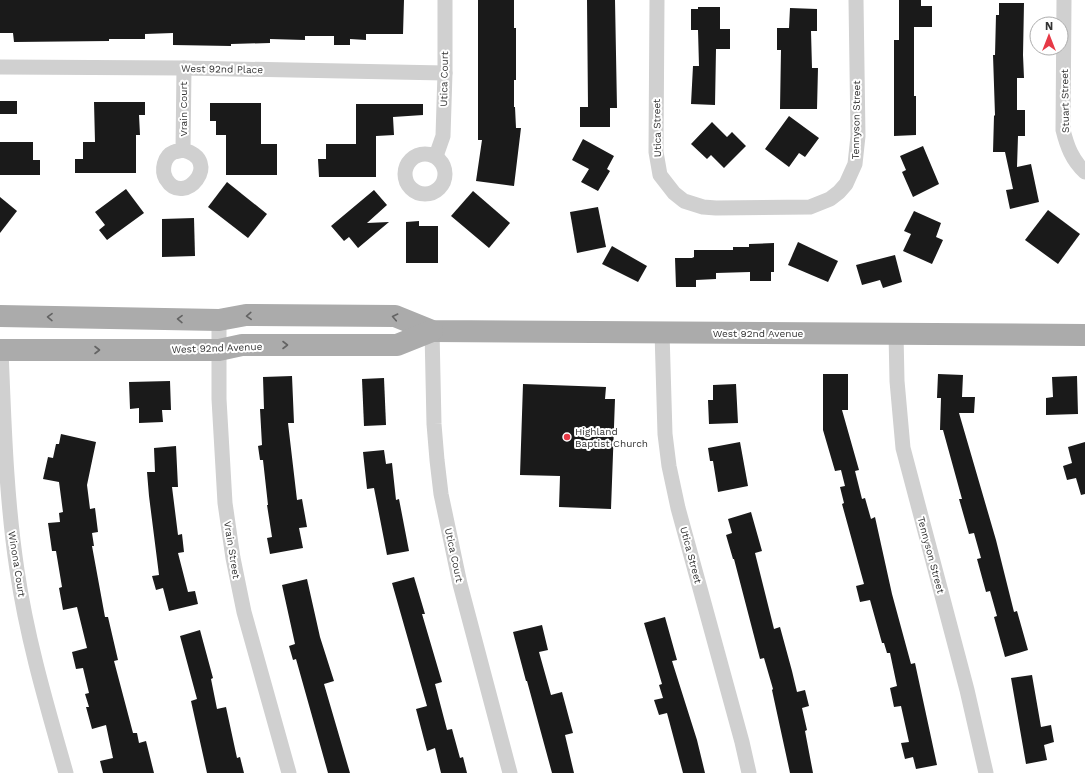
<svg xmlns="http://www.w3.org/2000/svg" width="1085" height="773" font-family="'Work Sans',sans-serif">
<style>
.building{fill:#1a1a1a}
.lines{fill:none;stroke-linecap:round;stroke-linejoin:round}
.street{stroke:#d0d0d0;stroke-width:15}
.primary{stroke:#ababab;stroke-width:22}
.oneway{stroke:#636363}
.poi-dot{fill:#e63946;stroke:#fff;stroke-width:1.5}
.labels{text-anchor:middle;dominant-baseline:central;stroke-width:4;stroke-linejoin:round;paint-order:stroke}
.street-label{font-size:10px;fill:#333;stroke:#fff}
.poi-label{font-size:10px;fill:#333;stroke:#fff;text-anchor:start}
</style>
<rect width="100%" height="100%" fill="#fff"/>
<g class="building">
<polygon points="0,0 404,0 403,34 366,34 366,40 350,39 350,45 334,45 334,36 305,36 305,40 270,39 270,43 231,44 231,46 173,45 173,33 145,34 145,39 109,39 109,41 14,42 13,33 0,33"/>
<polygon points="478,0 514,0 514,28 516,28 516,80 514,80 514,107 515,107 516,128 521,128 514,186 476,181 482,140 478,140"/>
<polygon points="587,0 615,0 617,108 610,108 610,127 580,127 580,107 588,107"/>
<polygon points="899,0 921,0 921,6 932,6 932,27 914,27 914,96 916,96 916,135 894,136 894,40 899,40"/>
<polygon points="999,3 1024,3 1023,55 1024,78 1017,78 1017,110 1025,110 1025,136 1018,136 1017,167 1031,164 1039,202 1010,209 1006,190 1013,189 1005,152 993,152 994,116 995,115 993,55 995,55 996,15 999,15"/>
<polygon points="698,7 720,7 720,29 730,29 730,49 716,49 715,105 691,104 693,66 699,66 698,30 691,30 691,9 698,9"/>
<polygon points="790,8 817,9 817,31 811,31 812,68 818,68 817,109 780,109 781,50 777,50 777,28 789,28"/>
<rect x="0" y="101" width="17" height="13"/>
<polygon points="94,102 145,102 145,115 139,115 140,135 136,135 136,173 75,173 75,159 83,159 83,142 95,142"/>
<polygon points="210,103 261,103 261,144 277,144 277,175 226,175 226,135 216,135 216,121 210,121"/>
<polygon points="356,104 423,104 423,115 393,117 394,135 376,136 376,177 319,177 318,159 326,159 326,144 356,144"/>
<polygon points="789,116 819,138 805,157 799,153 789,167 765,149"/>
<polygon points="712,122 727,137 732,132 746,146 724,168 711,155 707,159 691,144"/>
<polygon points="583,139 614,156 607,169 610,171 598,191 581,182 589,169 572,160"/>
<polygon points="0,142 33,142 33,160 40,160 40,175 0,175"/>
<polygon points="923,146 939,184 913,197 902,172 906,170 900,156"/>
<polygon points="227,182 267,214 248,238 208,207"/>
<polygon points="126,189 144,213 107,240 99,230 105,225 95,212"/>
<polygon points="374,190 387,205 367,223 389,222 358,248 349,237 344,241 331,226"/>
<polygon points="473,191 510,223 489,248 451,216"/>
<polygon points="0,197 17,211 0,233"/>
<polygon points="598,207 606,247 577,253 570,212"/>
<polygon points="1048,210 1080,234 1058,264 1025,240"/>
<polygon points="914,211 941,223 936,237 943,240 932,264 903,251 911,234 904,231"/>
<polygon points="194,218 195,256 162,257 162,219"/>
<polygon points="419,221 419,226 438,226 438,263 406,263 406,222"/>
<polygon points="798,242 838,261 828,282 788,265"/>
<polygon points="774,243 774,272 771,272 771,281 750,281 750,272 716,273 716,279 696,280 696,287 676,287 675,258 692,258 694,257 694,250 733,250 733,247 749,247 749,244"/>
<polygon points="612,246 647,266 638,282 602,264"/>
<polygon points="895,255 902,282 883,288 880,280 862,285 856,265"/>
<polygon points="823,374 848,374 848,410 842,410 859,470 855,471 862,499 865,498 871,519 875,517 892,594 911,664 915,663 937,765 916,769 913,757 905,759 901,743 909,742 901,706 894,707 890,688 897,686 890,653 887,653 884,643 882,643 870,600 860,602 856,586 864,584 842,504 844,503 840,487 845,486 841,470 835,471 823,430"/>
<polygon points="938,374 963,375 962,397 975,397 974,413 959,413 996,540 1014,612 1017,611 1028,650 1005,657 994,617 997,616 990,591 986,592 977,559 981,558 974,533 969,534 959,499 962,499 943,430 940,430 941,398 937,398"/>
<polygon points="292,376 294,423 288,423 297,500 302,499 307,527 299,528 303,548 270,554 267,538 272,537 267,505 268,505 263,460 260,460 258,446 262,445 260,409 264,409 263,377"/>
<polygon points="1077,376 1078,414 1046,415 1046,398 1053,397 1052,377"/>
<polygon points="384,378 386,425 364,426 362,379"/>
<polygon points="170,381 171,410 162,410 163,422 139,423 139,408 130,409 129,382"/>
<polygon points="523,384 606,387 605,399 615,399 611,509 559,507 560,476 520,475"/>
<polygon points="736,384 738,423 709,424 708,400 713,400 713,385"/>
<polygon points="61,434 96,442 87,485 90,509 95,508 98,532 92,533 94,546 92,546 105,617 108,617 118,660 114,661 133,733 137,733 139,743 146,741 154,773 103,773 100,761 113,758 106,725 92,729 86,707 89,707 85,694 89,693 83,668 76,669 72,652 87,648 77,607 63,610 59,588 62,587 56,551 52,551 48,523 60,522 59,513 63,512 59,482 43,479 48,457 53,458 56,444 59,444"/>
<polygon points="740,442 748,486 718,492 713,461 710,461 708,448"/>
<polygon points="1085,442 1085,494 1081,495 1076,478 1067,480 1063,466 1072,463 1068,447"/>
<polygon points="176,446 178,487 172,487 178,535 182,534 184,552 178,553 188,592 195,591 198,604 169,611 163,588 156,590 152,576 159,575 149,496 147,472 155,472 154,448"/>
<polygon points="384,450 386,464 392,463 396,500 399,499 409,551 387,555 374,488 367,489 363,452"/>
<polygon points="751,512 762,551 755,553 774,629 780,627 792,671 797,692 805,690 809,706 802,708 807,730 805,731 813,773 790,773 772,690 773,689 764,658 760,659 734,559 733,559 726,535 732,533 728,519"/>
<polygon points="414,577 425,614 422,614 442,682 435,684 447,730 452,729 460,758 463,757 467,773 441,773 435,748 427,751 416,709 427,706 392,583"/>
<polygon points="307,579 320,637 334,681 324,684 350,773 328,773 296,659 293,660 289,646 295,644 282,585"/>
<polygon points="665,617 677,660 672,661 697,740 705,773 683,773 667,713 659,715 654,700 663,698 659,685 662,684 644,623"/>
<polygon points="542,625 548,650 539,652 551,695 562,692 573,733 565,735 574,773 552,773 527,681 526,681 513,632"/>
<polygon points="200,630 213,678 211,679 217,709 226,707 237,758 240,757 244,773 207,773 191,701 197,699 180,636"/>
<polygon points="1032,675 1041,727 1051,725 1054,742 1044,745 1047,760 1026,764 1011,678"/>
</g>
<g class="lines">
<g class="street">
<polyline points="657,0 656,152 660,175 674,193 684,201 703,207 716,208 810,207 830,199 839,192 846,184 855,164 858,136 856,0"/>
<path d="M1064,0l-1,130c4,16 9,30 22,42"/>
<polyline points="0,67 184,68 445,73"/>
<path d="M183,150c-3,1 -6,1 -9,2 -10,4 -13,18 -8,27 18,30 58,-19 17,-29l1,-82"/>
<circle cx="425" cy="174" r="20"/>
<polyline points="436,156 443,136 445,73 445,0"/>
<polyline points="219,320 219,399 225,503 233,558 244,612 289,773"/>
<polyline points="432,331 434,424 437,460 441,494 460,584 510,773"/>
<polyline points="662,332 665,434 669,466 678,508 742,742 749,773"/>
<polyline points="896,333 897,381 903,448 967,690 986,773"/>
<path d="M1,350c3,73 5,147 16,220 10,69 30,136 49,203"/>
</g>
<g class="primary">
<polyline points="0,316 219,320 246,315 395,316 432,331 1085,335"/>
<polyline points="0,350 219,350 242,345 397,345 432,331"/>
</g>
</g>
<defs><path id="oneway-chevron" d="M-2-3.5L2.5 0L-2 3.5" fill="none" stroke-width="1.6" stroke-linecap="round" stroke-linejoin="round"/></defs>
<g class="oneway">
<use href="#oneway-chevron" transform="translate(249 316) rotate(177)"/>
<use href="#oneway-chevron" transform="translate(50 317) rotate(-179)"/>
<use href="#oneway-chevron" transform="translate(395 317) rotate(-168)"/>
<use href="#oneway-chevron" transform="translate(180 319) rotate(-179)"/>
<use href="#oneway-chevron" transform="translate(285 345)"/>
<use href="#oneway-chevron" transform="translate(97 350)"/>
</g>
<circle class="poi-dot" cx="567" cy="437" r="4"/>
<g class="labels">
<g class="street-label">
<text transform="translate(222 69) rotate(1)">West 92nd Place</text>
<text transform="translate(444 79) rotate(-89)">Utica Court</text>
<text transform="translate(1065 101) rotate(-91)">Stuart Street</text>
<text transform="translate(183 109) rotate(-90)">Vrain Court</text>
<text transform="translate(856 120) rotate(-89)">Tennyson Street</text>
<text transform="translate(657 128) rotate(-91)">Utica Street</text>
<text x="758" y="333">West 92nd Avenue</text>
<text transform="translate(217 348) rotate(-2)">West 92nd Avenue</text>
<text transform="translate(232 550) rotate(81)">Vrain Street</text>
<text transform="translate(454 555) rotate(78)">Utica Court</text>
<text transform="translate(691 555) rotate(75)">Utica Street</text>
<text transform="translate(931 555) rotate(75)">Tennyson Street</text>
<text transform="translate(17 564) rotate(81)">Winona Court</text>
</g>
<g class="poi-label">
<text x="575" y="431">Highland<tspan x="575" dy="12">Baptist Church</tspan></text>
</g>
</g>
<g transform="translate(1049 36)"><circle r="19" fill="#ffffff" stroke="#adadad"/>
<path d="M0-3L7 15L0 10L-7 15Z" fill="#e63946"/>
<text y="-6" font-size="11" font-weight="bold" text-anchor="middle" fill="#333333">N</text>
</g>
</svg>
